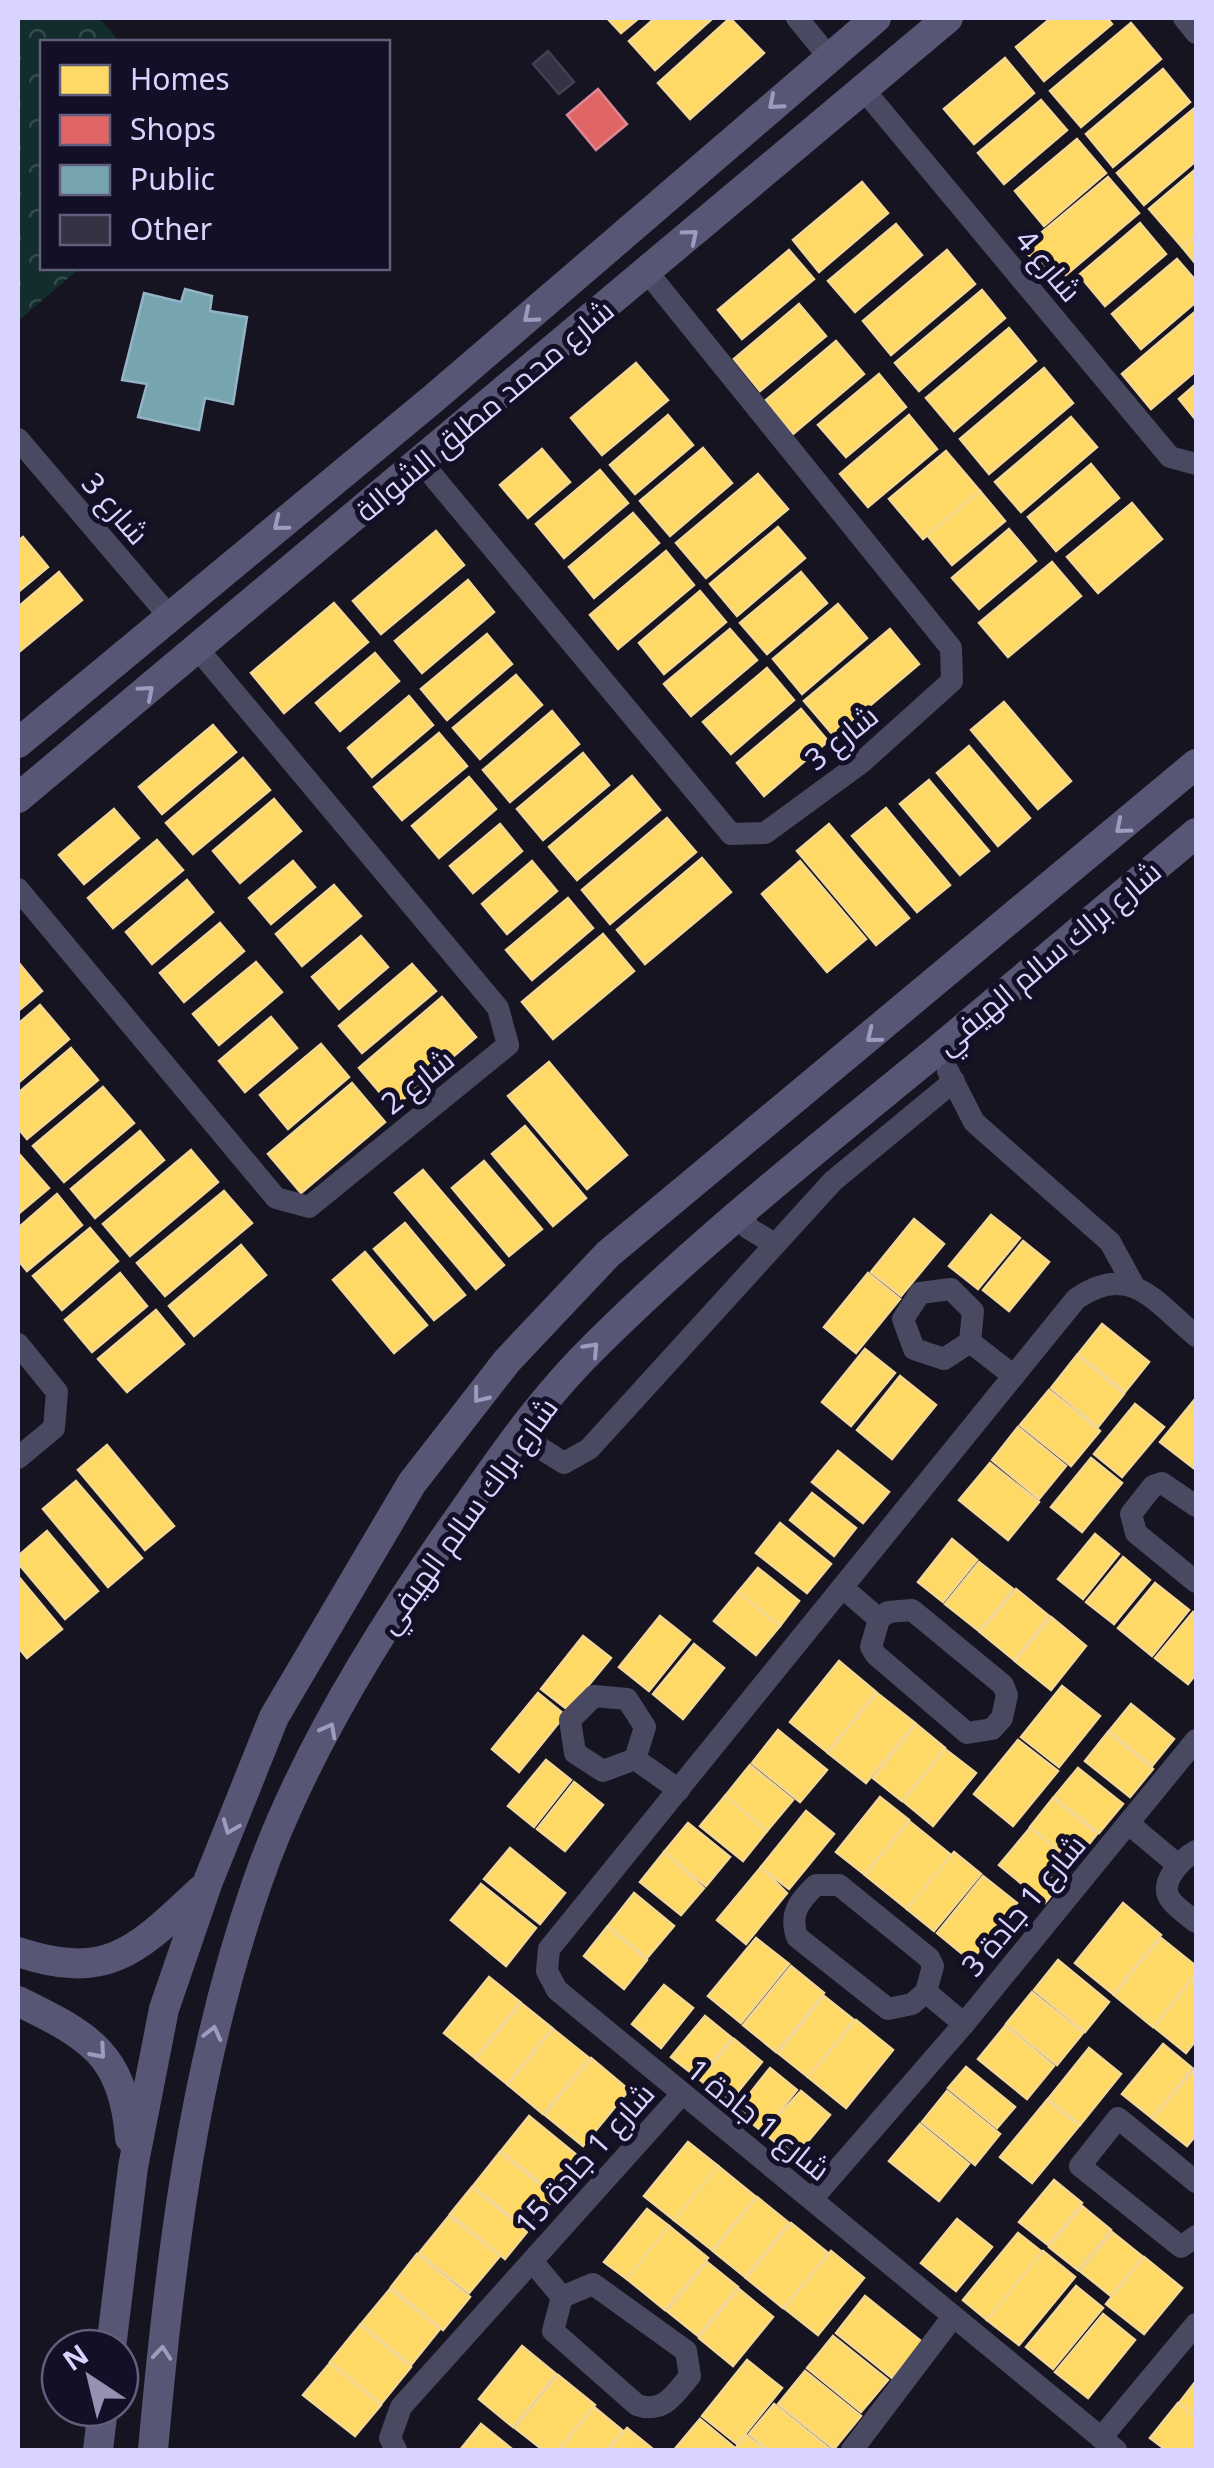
<svg xmlns="http://www.w3.org/2000/svg" width="1214" height="2468" font-family="'Noto Sans',Cairo,sans-serif">
<style>
.forest{fill:url(#forest-crowns)}
.homes{fill:#ffd966;stroke:#f4d894;stroke-width:2.5}
.shops{fill:#e06666;stroke:#de8794;stroke-width:2.5}
.public{fill:#76a5af;stroke:#94b3c7;stroke-width:2.5}
.building{fill:#343243;stroke:#433f54;stroke-width:2.5}
.lines{fill:none;stroke-linecap:round;stroke-linejoin:round}
.street{stroke:#4a4962;stroke-width:22}
.secondary{stroke:#575674;stroke-width:30}
.oneway{stroke:#9e9bc0}
.labels{text-anchor:middle;dominant-baseline:central;stroke-width:10;stroke-linejoin:round;paint-order:stroke}
.street-label{font-size:30px;fill:#d9d4ff;stroke:#130f26}
</style>
<defs>
<pattern id="forest-crowns" width="20" height="18" patternUnits="userSpaceOnUse" patternTransform="scale(2.5)"><rect width="20" height="18" fill="#132c2d"/><path d="M2 6a3 3 0 1 1 6 0M12 15a3 3 0 1 1 6 0" fill="none" stroke="#354a4c"/></pattern>
</defs>
<rect width="100%" height="100%" fill="#161421"/>
<polygon class="forest" points="18,18 99,18 120,42 42,42 42,268 80,268 18,321"/>
<g class="homes">
<polygon points="607,18 639,18 621,33"/>
<polygon points="655,18 713,18 655,70 629,41"/>
<polygon points="730,18 764,53 690,119 658,83"/>
<polygon points="1051,18 1107,18 1112,24 1044,81 1016,47"/>
<polygon points="1131,23 1161,59 1081,127 1050,91"/>
<polygon points="1005,58 1034,93 974,144 944,109"/>
<polygon points="1163,69 1190,102 1113,167 1086,134"/>
<polygon points="1041,100 1067,130 1004,184 978,153"/>
<polygon points="1196,107 1196,161 1144,205 1117,173"/>
<polygon points="1077,139 1106,173 1044,226 1015,191"/>
<polygon points="1196,169 1196,235 1182,247 1149,209"/>
<polygon points="1108,177 1139,213 1054,285 1023,248"/>
<polygon points="862,182 888,213 819,272 793,240"/>
<polygon points="1140,223 1166,254 1105,306 1079,275"/>
<polygon points="896,224 922,255 855,312 828,281"/>
<polygon points="1196,235 1196,264 1182,247"/>
<polygon points="789,250 814,279 742,339 718,310"/>
<polygon points="947,250 975,284 891,355 863,321"/>
<polygon points="1177,259 1196,281 1196,302 1141,349 1112,314"/>
<polygon points="982,290 1005,318 919,391 895,363"/>
<polygon points="799,304 826,336 760,391 734,359"/>
<polygon points="1196,311 1196,371 1151,409 1122,374"/>
<polygon points="1009,328 1036,361 954,431 926,398"/>
<polygon points="836,341 864,374 793,434 765,401"/>
<polygon points="636,363 668,400 602,455 571,418"/>
<polygon points="1044,368 1073,403 989,474 960,439"/>
<polygon points="879,374 906,407 846,457 818,425"/>
<polygon points="1196,384 1196,420 1179,399"/>
<polygon points="668,415 693,445 635,494 610,465"/>
<polygon points="909,415 937,449 868,507 840,474"/>
<polygon points="1071,417 1097,447 1021,512 995,482"/>
<polygon points="703,448 732,483 670,536 640,501"/>
<polygon points="542,449 570,482 528,518 500,485"/>
<polygon points="946,451 980,491 923,539 889,499"/>
<polygon points="1091,464 1119,498 1056,551 1028,517"/>
<polygon points="600,470 628,503 564,558 536,524"/>
<polygon points="758,474 788,509 706,578 676,543"/>
<polygon points="980,491 1005,521 952,565 927,535"/>
<polygon points="1132,503 1162,539 1098,593 1067,557"/>
<polygon points="633,513 659,543 594,598 569,567"/>
<polygon points="778,527 805,558 737,616 710,584"/>
<polygon points="1009,529 1036,561 979,609 952,578"/>
<polygon points="436,531 464,565 381,634 353,601"/>
<polygon points="23,537 48,567 18,592 18,541"/>
<polygon points="666,551 694,585 618,649 590,615"/>
<polygon points="1052,562 1081,596 1008,657 979,623"/>
<polygon points="59,572 82,600 19,652 18,607"/>
<polygon points="801,572 827,603 767,654 740,623"/>
<polygon points="468,580 494,612 422,673 395,641"/>
<polygon points="700,591 726,622 664,674 639,643"/>
<polygon points="334,603 368,642 284,713 251,673"/>
<polygon points="838,604 867,638 802,694 773,659"/>
<polygon points="730,629 757,660 691,716 664,684"/>
<polygon points="890,629 919,664 834,736 804,701"/>
<polygon points="487,634 512,664 447,720 421,689"/>
<polygon points="375,653 399,681 340,731 316,703"/>
<polygon points="767,668 794,700 731,754 703,722"/>
<polygon points="516,675 542,705 480,759 453,728"/>
<polygon points="409,696 433,725 372,777 348,748"/>
<polygon points="1004,702 1071,781 1038,809 971,730"/>
<polygon points="801,709 828,741 764,796 737,763"/>
<polygon points="552,711 579,744 510,802 483,770"/>
<polygon points="213,725 236,752 162,814 139,787"/>
<polygon points="439,733 467,766 402,820 374,787"/>
<polygon points="969,746 1030,818 998,846 937,773"/>
<polygon points="583,753 609,785 543,840 517,809"/>
<polygon points="243,758 270,790 193,854 166,823"/>
<polygon points="632,776 660,810 577,880 549,847"/>
<polygon points="469,777 496,809 439,858 412,826"/>
<polygon points="929,780 989,851 960,875 900,804"/>
<polygon points="274,799 301,831 240,883 213,851"/>
<polygon points="886,808 950,885 917,912 852,836"/>
<polygon points="114,809 139,838 84,884 59,855"/>
<polygon points="667,818 696,852 610,924 582,890"/>
<polygon points="500,824 522,851 473,893 450,866"/>
<polygon points="829,824 909,918 876,945 797,851"/>
<polygon points="157,840 183,870 113,928 88,898"/>
<polygon points="702,858 731,892 645,964 617,930"/>
<polygon points="293,861 315,887 271,924 249,898"/>
<polygon points="532,861 557,891 507,934 482,904"/>
<polygon points="800,861 866,939 827,972 762,894"/>
<polygon points="187,880 213,912 152,964 126,932"/>
<polygon points="334,885 361,916 302,966 276,934"/>
<polygon points="568,898 593,928 532,980 506,950"/>
<polygon points="220,923 244,951 184,1002 160,973"/>
<polygon points="603,934 634,971 553,1039 522,1002"/>
<polygon points="361,936 388,967 339,1009 312,977"/>
<polygon points="18,962 42,991 18,1011"/>
<polygon points="256,962 282,992 219,1045 193,1014"/>
<polygon points="412,964 436,991 362,1053 339,1026"/>
<polygon points="442,997 476,1037 393,1108 359,1068"/>
<polygon points="40,1005 69,1039 18,1083 18,1024"/>
<polygon points="271,1017 297,1048 245,1092 219,1061"/>
<polygon points="321,1044 349,1077 288,1129 260,1095"/>
<polygon points="71,1048 98,1080 27,1139 18,1128 18,1093"/>
<polygon points="549,1062 627,1155 587,1189 508,1096"/>
<polygon points="352,1083 385,1122 301,1193 268,1154"/>
<polygon points="103,1087 134,1123 64,1182 33,1146"/>
<polygon points="525,1126 586,1198 553,1226 492,1154"/>
<polygon points="140,1131 164,1160 95,1218 71,1189"/>
<polygon points="191,1150 218,1182 130,1256 103,1224"/>
<polygon points="20,1155 49,1188 18,1214 18,1157"/>
<polygon points="484,1161 542,1229 509,1256 452,1188"/>
<polygon points="423,1170 504,1265 476,1289 395,1193"/>
<polygon points="224,1191 252,1223 165,1296 137,1263"/>
<polygon points="57,1194 82,1225 27,1271 18,1260 18,1228"/>
<polygon points="991,1215 1020,1238 978,1289 949,1266"/>
<polygon points="914,1219 944,1244 901,1296 871,1272"/>
<polygon points="405,1223 465,1295 434,1320 374,1249"/>
<polygon points="90,1228 118,1261 62,1310 33,1276"/>
<polygon points="1023,1241 1049,1262 1009,1311 983,1290"/>
<polygon points="241,1245 266,1275 194,1336 169,1306"/>
<polygon points="365,1252 427,1325 394,1353 333,1280"/>
<polygon points="120,1273 147,1306 92,1352 65,1320"/>
<polygon points="868,1273 900,1299 856,1353 824,1327"/>
<polygon points="156,1310 184,1344 127,1392 98,1359"/>
<polygon points="1102,1324 1149,1362 1125,1392 1078,1354"/>
<polygon points="865,1349 895,1373 851,1426 822,1402"/>
<polygon points="1077,1355 1124,1394 1098,1427 1051,1388"/>
<polygon points="900,1376 936,1405 892,1459 857,1430"/>
<polygon points="1049,1390 1100,1431 1071,1466 1020,1425"/>
<polygon points="1196,1398 1196,1470 1160,1442"/>
<polygon points="1135,1404 1164,1427 1122,1477 1094,1454"/>
<polygon points="1018,1427 1066,1466 1039,1499 992,1460"/>
<polygon points="107,1445 174,1526 145,1550 78,1470"/>
<polygon points="838,1451 889,1492 863,1523 812,1482"/>
<polygon points="1091,1458 1122,1483 1082,1532 1051,1507"/>
<polygon points="990,1463 1039,1502 1008,1540 959,1500"/>
<polygon points="76,1481 142,1558 108,1587 43,1509"/>
<polygon points="812,1493 856,1528 834,1556 790,1520"/>
<polygon points="780,1523 831,1564 807,1593 756,1553"/>
<polygon points="47,1531 98,1591 65,1619 18,1563 18,1556"/>
<polygon points="1095,1534 1119,1554 1083,1599 1058,1579"/>
<polygon points="952,1539 977,1560 943,1602 918,1582"/>
<polygon points="1123,1557 1150,1580 1114,1624 1086,1602"/>
<polygon points="979,1562 1013,1589 979,1631 945,1604"/>
<polygon points="758,1568 799,1601 780,1626 738,1592"/>
<polygon points="18,1576 62,1629 27,1658 18,1647"/>
<polygon points="1155,1583 1189,1610 1152,1656 1118,1628"/>
<polygon points="1016,1589 1049,1616 1014,1660 980,1632"/>
<polygon points="738,1592 780,1626 756,1655 714,1621"/>
<polygon points="1193,1612 1196,1615 1196,1674 1188,1684 1155,1658"/>
<polygon points="660,1616 690,1640 649,1691 619,1667"/>
<polygon points="1051,1617 1086,1646 1051,1690 1015,1661"/>
<polygon points="583,1636 611,1658 568,1710 541,1689"/>
<polygon points="694,1644 724,1668 683,1719 653,1694"/>
<polygon points="839,1661 876,1692 827,1752 790,1722"/>
<polygon points="1062,1686 1100,1716 1059,1767 1021,1737"/>
<polygon points="538,1693 565,1715 519,1772 492,1749"/>
<polygon points="877,1693 915,1723 866,1783 828,1753"/>
<polygon points="1131,1704 1174,1739 1152,1766 1109,1731"/>
<polygon points="916,1724 945,1748 902,1801 873,1778"/>
<polygon points="778,1730 827,1770 800,1802 752,1763"/>
<polygon points="1108,1732 1153,1769 1130,1797 1085,1761"/>
<polygon points="1018,1740 1058,1771 1013,1826 974,1794"/>
<polygon points="945,1749 976,1773 933,1826 903,1801"/>
<polygon points="546,1760 571,1780 534,1827 508,1806"/>
<polygon points="750,1765 793,1800 767,1831 725,1796"/>
<polygon points="1078,1768 1123,1804 1099,1833 1054,1797"/>
<polygon points="574,1782 603,1805 565,1851 537,1829"/>
<polygon points="725,1796 767,1831 743,1861 700,1826"/>
<polygon points="880,1797 909,1820 864,1874 836,1852"/>
<polygon points="1053,1798 1097,1834 1074,1863 1030,1827"/>
<polygon points="806,1811 834,1834 789,1889 761,1867"/>
<polygon points="909,1821 951,1855 907,1909 865,1875"/>
<polygon points="688,1823 730,1857 706,1886 664,1852"/>
<polygon points="1030,1828 1076,1865 1045,1903 999,1865"/>
<polygon points="510,1848 565,1893 540,1924 484,1879"/>
<polygon points="664,1852 704,1888 681,1915 640,1882"/>
<polygon points="954,1852 981,1874 934,1931 907,1909"/>
<polygon points="761,1867 787,1893 746,1944 717,1920"/>
<polygon points="983,1876 1017,1903 971,1961 937,1933"/>
<polygon points="481,1884 536,1928 506,1966 451,1920"/>
<polygon points="634,1893 674,1926 647,1958 608,1926"/>
<polygon points="1123,1903 1161,1935 1113,1994 1075,1963"/>
<polygon points="607,1927 647,1960 624,1989 584,1956"/>
<polygon points="756,1938 789,1964 741,2023 708,1996"/>
<polygon points="1161,1938 1196,1966 1196,1973 1153,2027 1114,1995"/>
<polygon points="1058,1960 1109,2002 1085,2032 1034,1990"/>
<polygon points="791,1966 824,1993 776,2052 743,2025"/>
<polygon points="1196,1974 1196,2040 1186,2053 1154,2027"/>
<polygon points="489,1977 520,2002 475,2058 444,2033"/>
<polygon points="664,1985 693,2008 661,2048 632,2024"/>
<polygon points="1032,1992 1083,2033 1057,2065 1006,2024"/>
<polygon points="824,1996 854,2020 808,2077 778,2053"/>
<polygon points="521,2003 552,2028 507,2084 476,2059"/>
<polygon points="705,2016 732,2038 699,2079 671,2057"/>
<polygon points="856,2020 893,2050 846,2108 808,2077"/>
<polygon points="1005,2026 1054,2066 1027,2099 978,2059"/>
<polygon points="553,2029 589,2058 543,2114 508,2085"/>
<polygon points="734,2039 762,2062 728,2104 699,2079"/>
<polygon points="1163,2044 1192,2068 1152,2118 1122,2094"/>
<polygon points="1089,2048 1121,2074 1080,2125 1048,2099"/>
<polygon points="591,2058 629,2090 583,2146 545,2115"/>
<polygon points="966,2067 1015,2107 997,2128 948,2088"/>
<polygon points="770,2068 797,2090 763,2132 736,2111"/>
<polygon points="1194,2069 1196,2135 1187,2146 1153,2119"/>
<polygon points="801,2091 830,2115 794,2158 763,2132"/>
<polygon points="947,2091 1000,2134 975,2165 922,2122"/>
<polygon points="1047,2100 1079,2126 1032,2183 1000,2157"/>
<polygon points="529,2116 584,2161 556,2195 501,2151"/>
<polygon points="920,2124 969,2164 939,2201 889,2161"/>
<polygon points="688,2142 718,2166 674,2220 644,2196"/>
<polygon points="500,2152 555,2197 528,2230 473,2186"/>
<polygon points="718,2166 756,2197 712,2250 674,2220"/>
<polygon points="1054,2180 1082,2203 1048,2245 1019,2222"/>
<polygon points="472,2187 527,2232 505,2259 450,2214"/>
<polygon points="757,2197 789,2223 745,2277 713,2251"/>
<polygon points="1082,2206 1111,2230 1078,2270 1049,2247"/>
<polygon points="647,2209 669,2226 627,2279 604,2262"/>
<polygon points="449,2216 500,2256 469,2293 419,2253"/>
<polygon points="957,2219 992,2247 956,2291 921,2263"/>
<polygon points="791,2223 828,2253 783,2308 746,2278"/>
<polygon points="669,2226 708,2258 665,2310 627,2279"/>
<polygon points="1112,2232 1143,2257 1111,2296 1080,2271"/>
<polygon points="1018,2233 1042,2252 987,2320 963,2300"/>
<polygon points="831,2251 864,2278 818,2335 784,2308"/>
<polygon points="1043,2251 1075,2277 1019,2345 987,2320"/>
<polygon points="417,2254 470,2297 443,2330 391,2287"/>
<polygon points="1144,2257 1182,2288 1144,2334 1106,2304"/>
<polygon points="707,2262 738,2287 698,2336 667,2311"/>
<polygon points="1076,2286 1103,2308 1053,2369 1026,2347"/>
<polygon points="390,2289 440,2329 411,2365 361,2324"/>
<polygon points="739,2289 773,2317 733,2366 699,2338"/>
<polygon points="865,2296 922,2342 892,2378 836,2333"/>
<polygon points="1103,2314 1135,2340 1088,2398 1055,2372"/>
<polygon points="360,2325 411,2367 381,2404 330,2362"/>
<polygon points="833,2336 888,2380 861,2412 807,2368"/>
<polygon points="522,2346 556,2374 513,2427 479,2399"/>
<polygon points="747,2360 782,2388 737,2444 702,2416"/>
<polygon points="330,2363 381,2405 355,2436 303,2395"/>
<polygon points="805,2371 861,2416 834,2449 778,2404"/>
<polygon points="558,2375 595,2405 557,2450 543,2450 515,2428"/>
<polygon points="1196,2381 1196,2417 1179,2403"/>
<polygon points="1178,2403 1196,2418 1196,2450 1166,2450 1150,2438"/>
<polygon points="774,2404 831,2450 769,2450 749,2434"/>
<polygon points="594,2407 623,2431 607,2450 559,2450"/>
<polygon points="700,2419 734,2447 731,2450 674,2450"/>
<polygon points="481,2424 512,2449 510,2450 460,2450"/>
<polygon points="627,2428 654,2450 609,2450"/>
<polygon points="746,2435 766,2450 734,2450"/>
</g>
<polygon class="shops" points="598,89 627,124 596,150 567,115"/>
<polygon class="public" points="185,289 212,296 210,311 247,317 233,404 205,398 199,430 138,417 147,384 122,380 144,293 181,302"/>
<polygon class="building" points="548,51 574,82 559,94 533,64"/>
<g class="lines">
<g class="street">
<polyline points="797,18 829,57"/>
<polyline points="1184,18 1196,33"/>
<polyline points="864,90 1170,457 1196,464"/>
<polyline points="18,439 169,616"/>
<polyline points="422,463 731,834 765,833 862,762 952,681 951,648 648,273"/>
<polyline points="18,889 276,1198 309,1207 508,1045 498,1008 197,648"/>
<polyline points="948,1071 974,1122 1110,1242 1133,1284"/>
<polyline points="743,1211 748,1228 773,1243"/>
<polygon points="951,1289 973,1311 970,1342 944,1359 914,1349 903,1319 920,1293"/>
<polyline points="970,1342 1014,1376"/>
<polyline points="18,1344 57,1392 54,1428 18,1458"/>
<polyline points="518,1434 564,1463 589,1449 833,1181 954,1081"/>
<polyline points="1196,1506 1162,1483 1153,1486 1131,1514 1136,1533 1196,1582"/>
<polyline points="843,1588 879,1619 871,1647 876,1655 967,1733 992,1729 1002,1718 1007,1695 1003,1685 912,1610 888,1612 879,1619"/>
<polygon points="594,1696 627,1699 645,1727 635,1759 603,1771 575,1753 570,1720"/>
<polyline points="635,1759 679,1790"/>
<polyline points="1129,1824 1178,1865"/>
<path d="M1196,1851c-13,7 -38,31 -26,48 6,9 19,17 26,23"/>
<path d="M926,1992l7,-26 -4,-8 -90,-73h-23c-17,16 -27,29 -19,52l91,72 24,-5 14,-12 38,32"/>
<polyline points="1196,2182 1118,2118 1080,2166 1181,2247 1196,2236"/>
<polyline points="812,2199 964,2024 1196,1740"/>
<path d="M532,2261l30,36 -9,34 84,74c27,9 37,-10 53,-29l-4,-25 -93,-67 -31,13"/>
<polyline points="1101,2438 1196,2324"/>
<polyline points="396,2450 390,2438 401,2407 681,2095"/>
<polyline points="852,2450 952,2318"/>
<path d="M1116,2450l-559,-460 -10,-19 2,-22 527,-650c54,-38 79,3 120,37"/>
</g>
<g class="secondary">
<polyline points="18,743 434,398 876,18"/>
<polyline points="18,798 948,18"/>
<path d="M18,1952c90,30 119,-2 183,-62"/>
<path d="M18,2001c71,35 105,52 112,137"/>
<polyline points="111,2348 133,2167 164,2009 207,1884 274,1717 412,1483 507,1361 608,1254 1196,764"/>
<polyline points="98,2450 103,2408"/>
<path d="M153,2450c17,-191 40,-381 103,-564 42,-123 123,-255 198,-361 44,-63 88,-128 144,-182 105,-104 221,-196 336,-290 88,-73 175,-147 262,-220"/>
</g>
</g>
<defs><path id="oneway-chevron" d="M-2-3.5L2.5 0L-2 3.5" fill="none" stroke-width="1.6" stroke-linecap="round" stroke-linejoin="round" transform="scale(2.5)"/></defs>
<g class="oneway">
<use href="#oneway-chevron" transform="translate(775 103) rotate(139)"/>
<use href="#oneway-chevron" transform="translate(691 236) rotate(-40)"/>
<use href="#oneway-chevron" transform="translate(530 316) rotate(140)"/>
<use href="#oneway-chevron" transform="translate(280 524) rotate(141)"/>
<use href="#oneway-chevron" transform="translate(147 692) rotate(-41)"/>
<use href="#oneway-chevron" transform="translate(1122 827) rotate(140)"/>
<use href="#oneway-chevron" transform="translate(873 1036) rotate(141)"/>
<use href="#oneway-chevron" transform="translate(592 1349) rotate(-47)"/>
<use href="#oneway-chevron" transform="translate(480 1396) rotate(128)"/>
<use href="#oneway-chevron" transform="translate(329 1730) rotate(-62)"/>
<use href="#oneway-chevron" transform="translate(230 1827) rotate(112)"/>
<use href="#oneway-chevron" transform="translate(213 2033) rotate(-76)"/>
<use href="#oneway-chevron" transform="translate(99 2052) rotate(49)"/>
<use href="#oneway-chevron" transform="translate(162 2353) rotate(-85)"/>
</g>
<g class="labels">
<g class="street-label">
<text transform="translate(1049 265) rotate(50)">شارع 4</text>
<text transform="translate(484 410) rotate(-40)">شارع محمد مطلق الشوالة</text>
<text transform="translate(116 508) rotate(49)">شارع 3</text>
<text transform="translate(841 737) rotate(-39)">شارع 3</text>
<text transform="translate(1048 957) rotate(-40)">شارع براك سالم الهيفي</text>
<text transform="translate(417 1081) rotate(-39)">شارع 2</text>
<text transform="translate(467 1515) rotate(-54)">شارع براك سالم الهيفي</text>
<text transform="translate(1023 1905) rotate(-50)">شارع 1 جادة 3</text>
<text transform="translate(759 2119) rotate(39)">شارع 1 جادة 1</text>
<text transform="translate(584 2158) rotate(-48)">شارع 1 جادة 15</text>
</g>
</g>
<rect width="1214" height="2468" fill="none" stroke="#d9d4ff" stroke-width="40"/>
<rect x="40" y="40" width="350" height="230" fill="#130f26" stroke="#625e7d" stroke-width="2.5"/>
<rect x="60" y="65" width="50" height="30" fill="#ffd966" stroke="#625e7d" stroke-width="2.5"/>
<text x="130" y="90" font-size="30" fill="#d9d4ff">Homes</text>
<rect x="60" y="115" width="50" height="30" fill="#e06666" stroke="#625e7d" stroke-width="2.5"/>
<text x="130" y="140" font-size="30" fill="#d9d4ff">Shops</text>
<rect x="60" y="165" width="50" height="30" fill="#76a5af" stroke="#625e7d" stroke-width="2.5"/>
<text x="130" y="190" font-size="30" fill="#d9d4ff">Public</text>
<rect x="60" y="215" width="50" height="30" fill="#343243" stroke="#625e7d" stroke-width="2.5"/>
<text x="130" y="240" font-size="30" fill="#d9d4ff">Other</text>
<g transform="translate(90 2378) rotate(325)"><circle r="48" fill="#130f26" stroke="#625e7d" stroke-width="2.5"/>
<path d="M0-8L18 38L0 25L-18 38Z" fill="#9591b1"/>
<text y="-15" font-size="28" font-weight="bold" text-anchor="middle" fill="#d9d4ff">N</text>
</g>
</svg>
